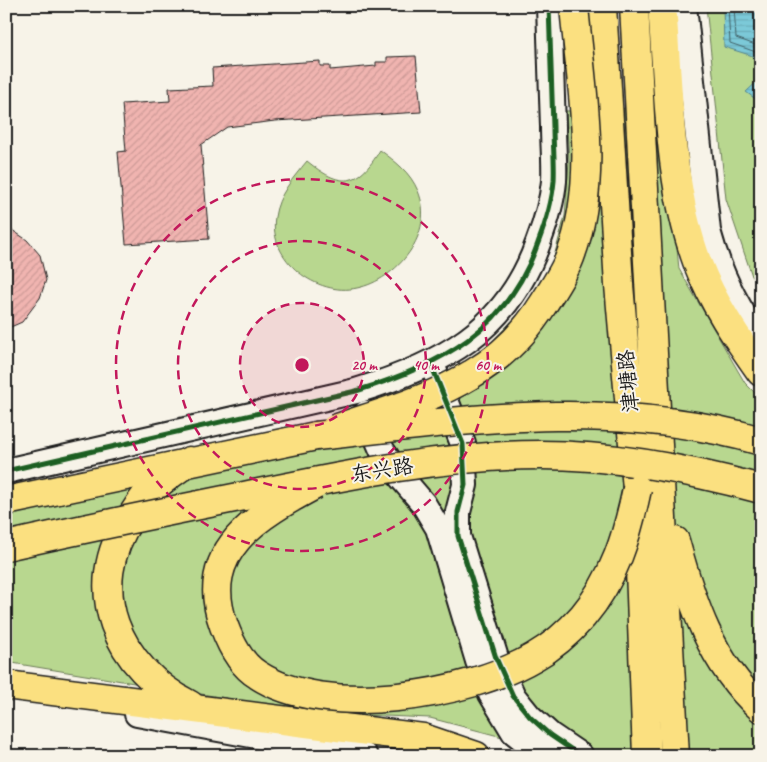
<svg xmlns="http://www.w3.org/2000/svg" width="767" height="762" font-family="Caveat,'LXGW WenKai TC',sans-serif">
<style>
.park{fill:#b8d78f;stroke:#6a7a56}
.water{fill:url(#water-rules);stroke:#55848d}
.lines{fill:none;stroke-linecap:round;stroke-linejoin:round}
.shore{stroke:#426167;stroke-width:1}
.building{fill:url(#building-hatch);stroke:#1c1c1c}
.minor-casing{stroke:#1c1c1c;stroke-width:28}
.primary-casing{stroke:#1c1c1c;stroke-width:31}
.trunk-casing{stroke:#1c1c1c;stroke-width:31}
.minor{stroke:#f7f3e8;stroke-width:24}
.primary{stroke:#fbe080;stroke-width:28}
.trunk{stroke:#fbe080;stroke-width:28}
.primary-bridge-casing{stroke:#1c1c1c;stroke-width:31;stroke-linecap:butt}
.trunk-bridge-casing{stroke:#1c1c1c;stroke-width:31;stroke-linecap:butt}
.primary-bridge{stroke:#fbe080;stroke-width:28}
.trunk-bridge{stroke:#fbe080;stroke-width:28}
.cycleway-casing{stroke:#f7f3e8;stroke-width:8}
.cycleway{stroke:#1b5e20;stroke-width:5}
.ring{fill:none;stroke:#c2185b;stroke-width:2.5;stroke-dasharray:9 6}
.labels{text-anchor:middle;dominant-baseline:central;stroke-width:4;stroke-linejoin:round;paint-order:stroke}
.street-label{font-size:21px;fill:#1c1c1c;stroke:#f7f3e8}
.centre{fill:#c2185b;stroke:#f7f3e8;stroke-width:2.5}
.ring-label{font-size:15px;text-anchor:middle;font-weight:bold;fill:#c2185b;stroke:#f7f3e8;stroke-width:4;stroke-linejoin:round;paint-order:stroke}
</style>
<defs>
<pattern id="water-rules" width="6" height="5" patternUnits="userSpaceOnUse" patternTransform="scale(1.25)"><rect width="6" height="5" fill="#7bc9d8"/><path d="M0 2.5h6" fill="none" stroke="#6aacb9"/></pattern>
<pattern id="building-hatch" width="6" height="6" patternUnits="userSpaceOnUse" patternTransform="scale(1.25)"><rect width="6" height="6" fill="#f0b4b0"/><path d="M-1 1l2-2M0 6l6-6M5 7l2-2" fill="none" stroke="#cd9a97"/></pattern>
</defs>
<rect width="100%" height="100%" fill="#f7f3e8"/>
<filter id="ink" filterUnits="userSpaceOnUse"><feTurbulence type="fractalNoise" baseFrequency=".02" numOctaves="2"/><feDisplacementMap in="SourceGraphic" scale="10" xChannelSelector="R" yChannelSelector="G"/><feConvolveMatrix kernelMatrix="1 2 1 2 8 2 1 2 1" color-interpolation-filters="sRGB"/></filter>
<g filter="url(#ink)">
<g class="park">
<polygon points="706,6 761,6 761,289 752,276 726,199"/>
<polygon points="663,107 679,269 745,383 761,399 761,756 549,756 510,739 430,718 317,713 6,662 6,509 314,441 444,376 488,346 523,309 552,264 565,216 569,161 566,111"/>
<path d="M380,150c16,12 30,22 38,41 18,42 -21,89 -61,97 -40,9 -89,-28 -82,-71 3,-22 18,-39 32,-56 33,27 51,27 73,-11z"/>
</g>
<g class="water">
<polygon points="723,6 761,6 761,73 753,56 724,47"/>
<polygon points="761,78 761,103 746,92"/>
</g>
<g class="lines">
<g class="shore">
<polyline points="728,6 730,43 756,52 761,60"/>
<polyline points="734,6 736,38 761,47"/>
</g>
</g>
<g class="building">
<polygon points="416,56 421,112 275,121 227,127 201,145 209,239 126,244 118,152 126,151 122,104 170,101 169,88 213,86 212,68 320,61 320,66 330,66 330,70 376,66 376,62 387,62 387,57"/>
<polygon points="6,226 27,240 40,255 46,280 40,298 22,322 6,329"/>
</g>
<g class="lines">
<defs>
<g id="minor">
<path d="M684,6l24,225c11,41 27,75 53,109"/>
<polyline points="435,372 463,444 465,485 458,512 458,536 496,658 513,696 530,717 550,735 581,756"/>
<polyline points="366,413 382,450 399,475 423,503 438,528 478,661 491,694 514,732 544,756"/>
<path d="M6,471l350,-80c85,-26 151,-60 182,-148 8,-21 14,-40 16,-62 1,-18 -1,-36 -1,-54 -1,-40 -3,-80 -4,-121"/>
<polyline points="137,714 365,756"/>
</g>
<g id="primary">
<polyline points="602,6 619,285 637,489 647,756"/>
<polyline points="634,6 675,756"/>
<path d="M662,6c7,85 6,178 36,258 15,39 39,74 63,108"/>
<path d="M189,461c-14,10 -28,19 -40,31 -7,7 -12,17 -18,25 -49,71 -14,151 59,188"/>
<path d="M675,541c17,62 36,122 86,167"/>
<polyline points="6,685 423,738 476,756"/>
</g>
<polyline id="trunk" points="6,501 316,436"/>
</defs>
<use href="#minor" class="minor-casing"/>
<use href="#primary" class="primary-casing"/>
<use href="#trunk" class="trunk-casing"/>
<use href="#minor" class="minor"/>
<use href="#primary" class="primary"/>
<use href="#trunk" class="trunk"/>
<defs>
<g id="primary-bridge">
<path d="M335,429c46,-16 95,-29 137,-55 29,-17 54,-42 72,-71 9,-14 20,-30 26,-46 30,-79 11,-169 4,-251"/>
<path d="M315,485c-56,30 -119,65 -91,141 7,19 17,39 34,49 67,44 210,21 276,-18 18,-10 36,-26 49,-41 32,-38 44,-80 54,-127"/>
</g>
<g id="trunk-bridge">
<path d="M316,436c147,-16 300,-38 445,5"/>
<path d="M6,546c84,-19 169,-36 253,-53 93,-19 186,-38 282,-38 73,0 150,15 220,34"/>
</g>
</defs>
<use href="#primary-bridge" class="primary-bridge-casing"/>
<use href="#trunk-bridge" class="trunk-bridge-casing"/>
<use href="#primary-bridge" class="primary-bridge"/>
<use href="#trunk-bridge" class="trunk-bridge"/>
<defs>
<g id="cycleway">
<polyline points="431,364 463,444 465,485 458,512 458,536 496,658 513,696 530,717 550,735 581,756"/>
<path d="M6,471l350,-80c85,-26 151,-60 182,-148 8,-21 14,-40 16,-62 1,-18 -1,-36 -1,-54 -1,-40 -3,-80 -4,-121"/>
</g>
</defs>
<use href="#cycleway" class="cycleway-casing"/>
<use href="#cycleway" class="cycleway"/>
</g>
</g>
<circle cx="302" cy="365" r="62" fill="#c2185b" fill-opacity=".12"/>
<g class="ring">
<circle cx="302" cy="365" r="62"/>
<circle cx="302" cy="365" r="124"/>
<circle cx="302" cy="365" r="186"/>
</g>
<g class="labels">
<g class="street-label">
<text transform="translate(628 381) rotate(-95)">津塘路</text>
<text transform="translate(382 470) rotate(-9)">东兴路</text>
</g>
</g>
<circle cx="302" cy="365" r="8" class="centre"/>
<g class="ring-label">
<text x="364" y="370">20 m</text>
<text x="426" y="370">40 m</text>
<text x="488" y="370">60 m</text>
</g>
<rect width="767" height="762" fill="none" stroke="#f7f3e8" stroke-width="25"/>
<rect x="12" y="12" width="742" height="737" fill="none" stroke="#1c1c1c" stroke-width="2" filter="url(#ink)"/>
</svg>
